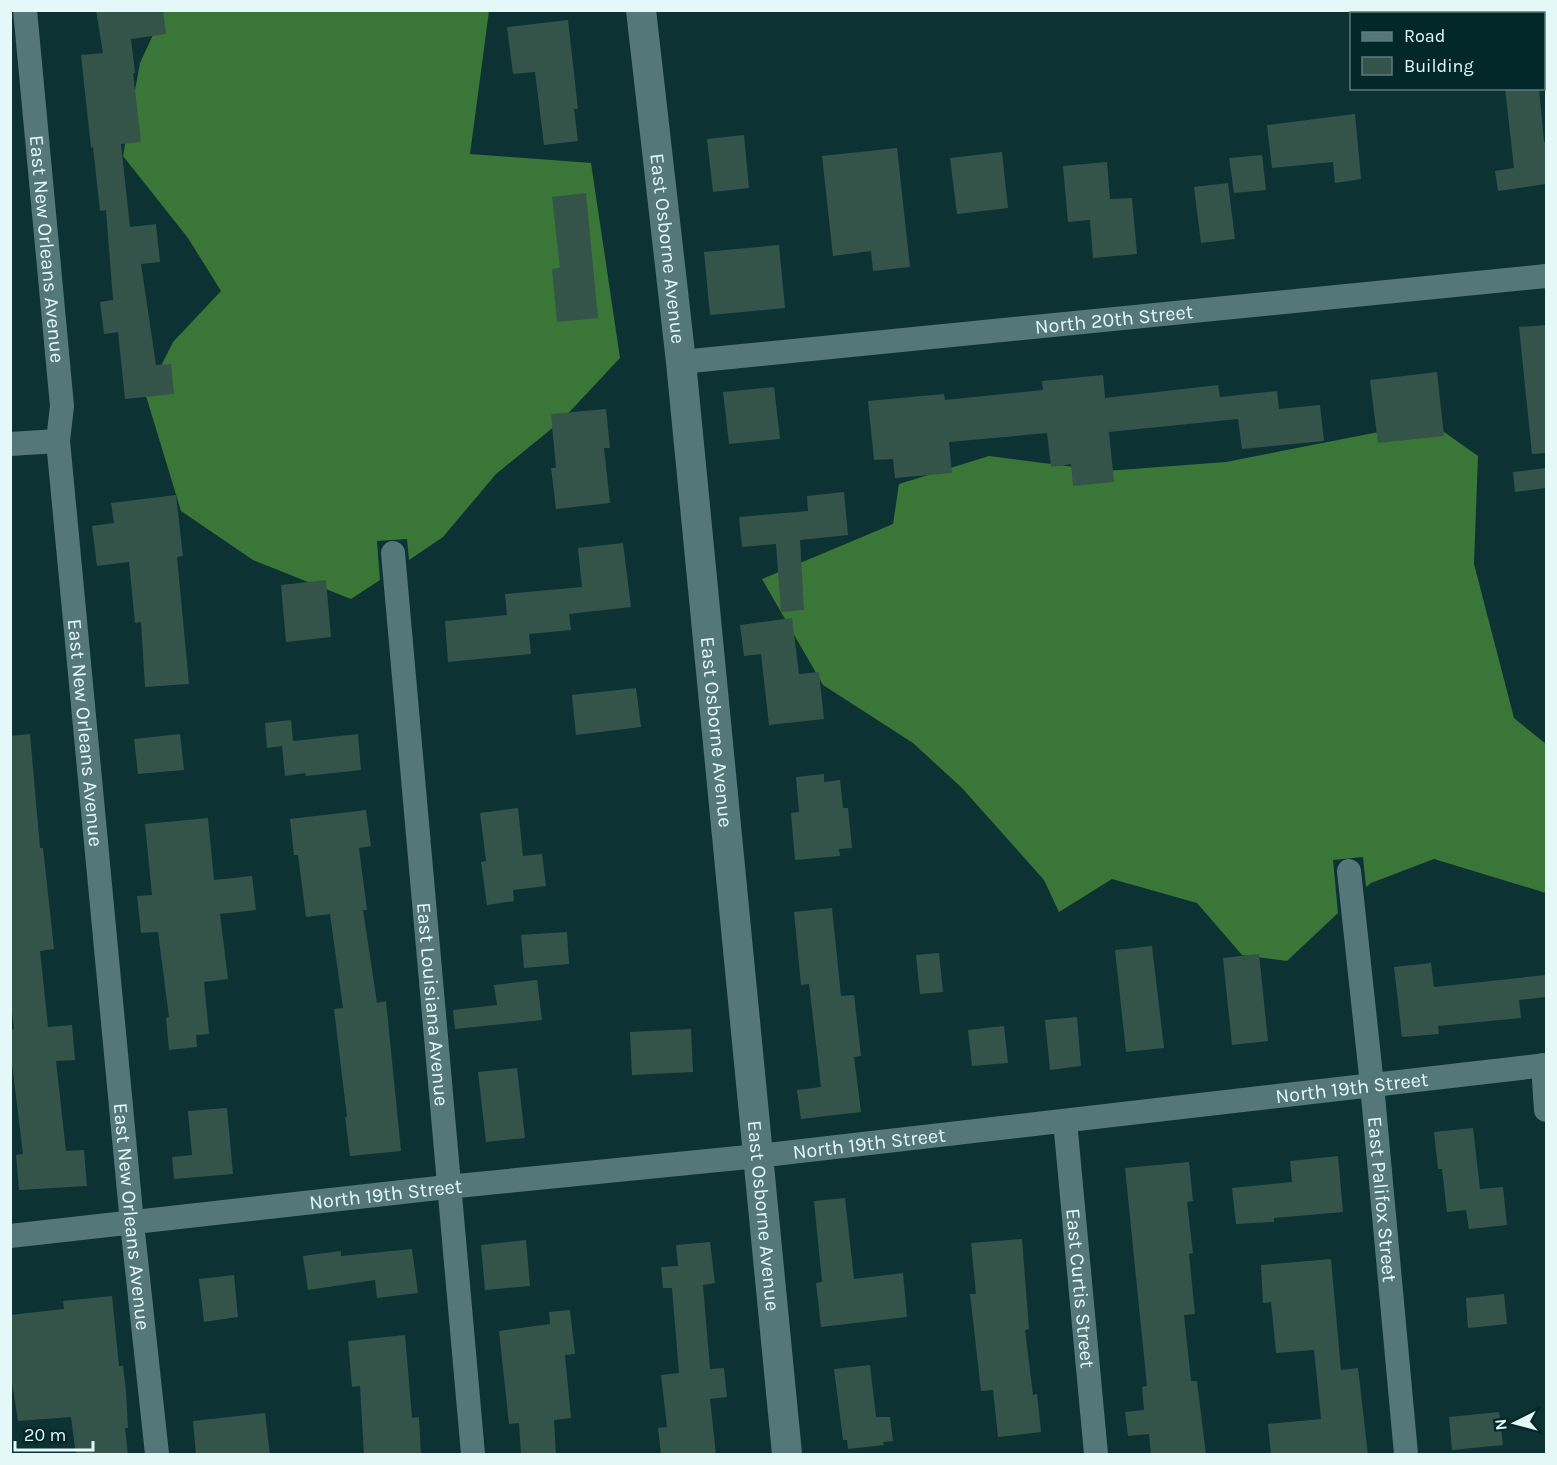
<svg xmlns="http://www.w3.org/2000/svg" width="1557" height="1465" font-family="Karla,sans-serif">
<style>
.forest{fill:#3a7637}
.building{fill:#355449}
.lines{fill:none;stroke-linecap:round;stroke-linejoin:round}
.minor{stroke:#547879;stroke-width:24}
.tertiary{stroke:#547879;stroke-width:30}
.labels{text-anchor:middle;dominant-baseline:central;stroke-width:5;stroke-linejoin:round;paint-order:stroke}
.street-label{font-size:20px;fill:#e4f8f8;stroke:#02282a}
</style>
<rect width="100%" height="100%" fill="#0d3234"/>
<g class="forest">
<polygon points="164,11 489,11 470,154 591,163 620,358 561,421 496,474 443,537 409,560 407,539 377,541 380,580 351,599 253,560 181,511 146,396 173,342 221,291 188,238 123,156 140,63"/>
<polygon points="1430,422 1478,456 1474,564 1514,718 1546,744 1546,893 1434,859 1371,883 1366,887 1363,857 1333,860 1338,913 1287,961 1242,955 1197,903 1112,879 1059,912 1044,880 962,788 913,743 823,685 762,579 893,524 899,484 989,456 1106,471 1226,462"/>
</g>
<g class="building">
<polygon points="96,10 163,10 166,34 131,39 135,73 133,73 141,142 121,144 130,227 156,224 160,262 141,264 156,365 171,364 174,394 125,399 118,332 104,334 100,302 113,300 106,210 100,211 93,147 91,148 81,55 103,53"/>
<polygon points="568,20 578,109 574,109 578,141 544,145 535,72 513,74 507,27"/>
<polygon points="1505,88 1539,88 1544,142 1546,142 1546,184 1498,191 1495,171 1514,168"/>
<polygon points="1355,114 1361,179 1335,183 1333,162 1272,168 1267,125"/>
<polygon points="744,135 749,188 713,192 707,139"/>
<polygon points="897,148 910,267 873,271 871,251 833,256 822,156"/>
<polygon points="1002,152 1008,208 957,214 950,158"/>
<polygon points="1262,155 1266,190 1234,193 1229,158"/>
<polygon points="1107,162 1110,199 1132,198 1137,254 1093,258 1090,220 1068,222 1063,166"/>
<polygon points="1228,183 1235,239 1201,243 1194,187"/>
<polygon points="586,193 598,318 557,322 552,269 560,268 552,197"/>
<polygon points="779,245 785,308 710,315 704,252"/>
<polygon points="1546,325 1546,453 1532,454 1519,327"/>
<polygon points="1437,372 1444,436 1378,443 1370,380"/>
<polygon points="1103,375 1105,398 1218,385 1220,397 1277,391 1279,409 1320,405 1324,441 1242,449 1238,419 1109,432 1114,482 1073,486 1071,464 1051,467 1047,433 949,442 952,473 895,478 893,459 874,460 868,401 944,394 945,400 1043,390 1042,381"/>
<polygon points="774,387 780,439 729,444 723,392"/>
<polygon points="606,409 610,448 604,448 610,503 556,509 551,468 556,468 551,414"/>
<polygon points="1546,468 1546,488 1515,492 1513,472"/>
<polygon points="844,492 848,535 800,540 804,610 781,612 776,544 742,547 739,517 808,511 807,496"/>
<polygon points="176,495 183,556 177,557 189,684 145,687 141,622 135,623 129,562 97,566 92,526 114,523 111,503"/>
<polygon points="623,543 631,607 569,614 571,630 529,634 531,654 448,662 445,621 507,615 505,594 582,587 578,548"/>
<polygon points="326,580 331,637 286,642 281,585"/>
<polygon points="792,618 799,674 819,672 824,719 769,725 761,654 744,656 740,625"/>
<polygon points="636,688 641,727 576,735 572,695"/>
<polygon points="291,720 293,741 358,734 361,770 306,776 305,773 285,776 282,746 267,748 265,723"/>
<polygon points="30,734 40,848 43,848 54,949 40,951 48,1027 72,1025 75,1060 56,1061 66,1151 84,1150 87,1186 19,1190 16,1155 23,1154 12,1064 10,1064 10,1030 14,1029 10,996 10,736"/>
<polygon points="180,734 184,770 138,774 134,739"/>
<polygon points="824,774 824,782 840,780 843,808 848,808 852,848 839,849 840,856 795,860 791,813 799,812 796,777"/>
<polygon points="518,808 523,856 542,854 546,886 513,890 514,901 487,905 481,862 486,861 480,813"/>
<polygon points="366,810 371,846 359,848 367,910 363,910 377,1003 386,1001 401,1151 350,1156 345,1117 347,1117 334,1009 343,1008 330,914 306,917 298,855 294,855 290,819"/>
<polygon points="208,818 214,880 252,876 256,910 220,914 228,979 204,982 209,1034 196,1035 197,1047 169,1050 166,1018 169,1017 158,932 141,933 137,896 152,895 145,824"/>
<polygon points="832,908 841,996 854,995 861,1056 854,1057 861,1112 801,1119 797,1090 821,1087 809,984 801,985 794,912"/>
<polygon points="567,932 569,964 524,968 521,935"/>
<polygon points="1152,946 1164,1048 1126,1052 1115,950"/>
<polygon points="939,953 943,992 920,994 916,955"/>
<polygon points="1259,954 1268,1041 1232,1045 1223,958"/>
<polygon points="1431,963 1434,987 1546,975 1546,997 1519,1000 1521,1018 1438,1026 1439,1034 1402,1037 1394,967"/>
<polygon points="537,980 542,1020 455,1029 453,1010 497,1005 494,985"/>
<polygon points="1077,1017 1081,1066 1050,1070 1045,1020"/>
<polygon points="1004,1026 1008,1063 972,1066 968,1030"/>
<polygon points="691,1029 693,1072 632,1075 630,1032"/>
<polygon points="517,1068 525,1138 486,1142 478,1072"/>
<polygon points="227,1108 233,1174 174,1179 172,1157 192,1155 188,1111"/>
<polygon points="1473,1128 1480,1189 1503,1187 1507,1225 1469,1229 1466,1210 1447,1212 1442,1169 1438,1169 1434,1132"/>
<polygon points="1338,1156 1343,1212 1274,1218 1274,1222 1236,1224 1232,1188 1292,1182 1290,1161"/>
<polygon points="1189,1162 1193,1201 1187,1202 1193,1253 1189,1254 1195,1314 1184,1315 1191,1381 1197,1381 1206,1455 1151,1455 1149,1434 1128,1436 1125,1412 1144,1410 1142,1387 1147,1386 1125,1168"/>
<polygon points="845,1198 854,1279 903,1273 907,1317 821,1327 816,1283 822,1282 814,1201"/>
<polygon points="1022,1239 1029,1329 1025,1330 1033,1395 1037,1394 1041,1432 998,1437 993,1390 981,1391 970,1294 976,1294 971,1243"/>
<polygon points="526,1240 530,1286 485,1290 481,1245"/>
<polygon points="710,1242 715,1283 703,1285 710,1369 724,1368 727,1397 710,1399 716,1455 661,1455 658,1428 667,1427 661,1375 679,1373 672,1288 663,1288 661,1267 678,1266 676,1245"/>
<polygon points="412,1249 418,1293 377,1298 375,1280 308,1290 303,1256 341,1251 341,1256"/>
<polygon points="1331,1259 1341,1370 1358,1368 1368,1455 1271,1455 1268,1424 1321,1419 1314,1350 1276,1353 1271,1302 1263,1303 1261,1265"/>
<polygon points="234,1275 238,1317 204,1322 199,1279"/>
<polygon points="1504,1294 1507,1324 1468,1328 1466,1298"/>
<polygon points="112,1296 119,1366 123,1366 126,1391 128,1428 125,1428 128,1455 76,1455 71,1417 18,1421 10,1370 10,1315 64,1309 63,1301"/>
<polygon points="570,1310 575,1354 565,1355 571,1418 554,1420 556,1455 521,1455 519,1423 509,1424 499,1331 550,1324 549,1312"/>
<polygon points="405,1335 412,1418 419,1417 421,1455 364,1455 360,1386 352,1387 348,1341"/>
<polygon points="870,1365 876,1417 890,1417 893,1441 883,1442 884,1445 848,1449 847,1440 843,1440 834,1369"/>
<polygon points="1499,1412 1503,1445 1452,1450 1449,1417"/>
<polygon points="265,1413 270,1455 196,1455 193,1421"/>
</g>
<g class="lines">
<g class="minor">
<path id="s1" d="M25,10l37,396 -4,35 74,782 25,231"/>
<path id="s2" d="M681,362l865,-86"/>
<polyline points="10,444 58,441"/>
<path id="s3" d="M393,553l80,901"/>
<path id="s4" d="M1349,871l23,214 34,369"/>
<polyline points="1543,1065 1546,1110"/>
<path id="s5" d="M1065,1121l31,333"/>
<path id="s6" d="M10,1236l437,-49 311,-31 788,-91"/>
</g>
<path class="tertiary" id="s7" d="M641,10l40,352 106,1092"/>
</g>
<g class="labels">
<g class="street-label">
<text stroke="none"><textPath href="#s1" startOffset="240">East New Orleans Avenue</textPath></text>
<text stroke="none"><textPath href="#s7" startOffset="240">East Osborne Avenue</textPath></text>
<text stroke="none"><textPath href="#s2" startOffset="435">North 20th Street</textPath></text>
<text stroke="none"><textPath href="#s7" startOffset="726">East Osborne Avenue</textPath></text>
<text stroke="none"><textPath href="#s1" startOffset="726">East New Orleans Avenue</textPath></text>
<text stroke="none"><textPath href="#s3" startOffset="453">East Louisiana Avenue</textPath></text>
<text stroke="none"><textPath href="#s6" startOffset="1350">North 19th Street</textPath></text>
<text stroke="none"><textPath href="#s6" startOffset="864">North 19th Street</textPath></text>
<text stroke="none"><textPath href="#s6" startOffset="378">North 19th Street</textPath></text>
<text stroke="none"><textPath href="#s4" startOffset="330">East Palifox Street</textPath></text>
<text stroke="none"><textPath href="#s1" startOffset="1212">East New Orleans Avenue</textPath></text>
<text stroke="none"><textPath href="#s7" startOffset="1212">East Osborne Avenue</textPath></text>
<text stroke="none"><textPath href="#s5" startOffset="168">East Curtis Street</textPath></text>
</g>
</g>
<rect width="1557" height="1465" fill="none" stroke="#e4f8f8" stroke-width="24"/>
<rect x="1350" y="12" width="195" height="78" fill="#02282a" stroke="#5c7b7c" stroke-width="1.5"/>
<rect x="1362" y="32" width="30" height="9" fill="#547879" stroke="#5c7b7c" stroke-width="1.5"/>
<text x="1404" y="42" font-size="18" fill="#e4f8f8">Road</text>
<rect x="1362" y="57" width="30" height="18" fill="#355449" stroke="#5c7b7c" stroke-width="1.5"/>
<text x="1404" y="72" font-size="18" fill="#e4f8f8">Building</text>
<g transform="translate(1515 1423) rotate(264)" stroke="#02282a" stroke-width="4.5" paint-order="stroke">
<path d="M0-4.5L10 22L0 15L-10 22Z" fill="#e4f8f8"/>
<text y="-9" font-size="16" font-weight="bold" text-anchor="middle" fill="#e4f8f8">N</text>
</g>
<path d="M15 1441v9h78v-9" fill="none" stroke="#e4f8f8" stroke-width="3"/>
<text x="24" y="1441" font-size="18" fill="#e4f8f8" stroke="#02282a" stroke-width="4.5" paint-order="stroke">20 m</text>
</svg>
